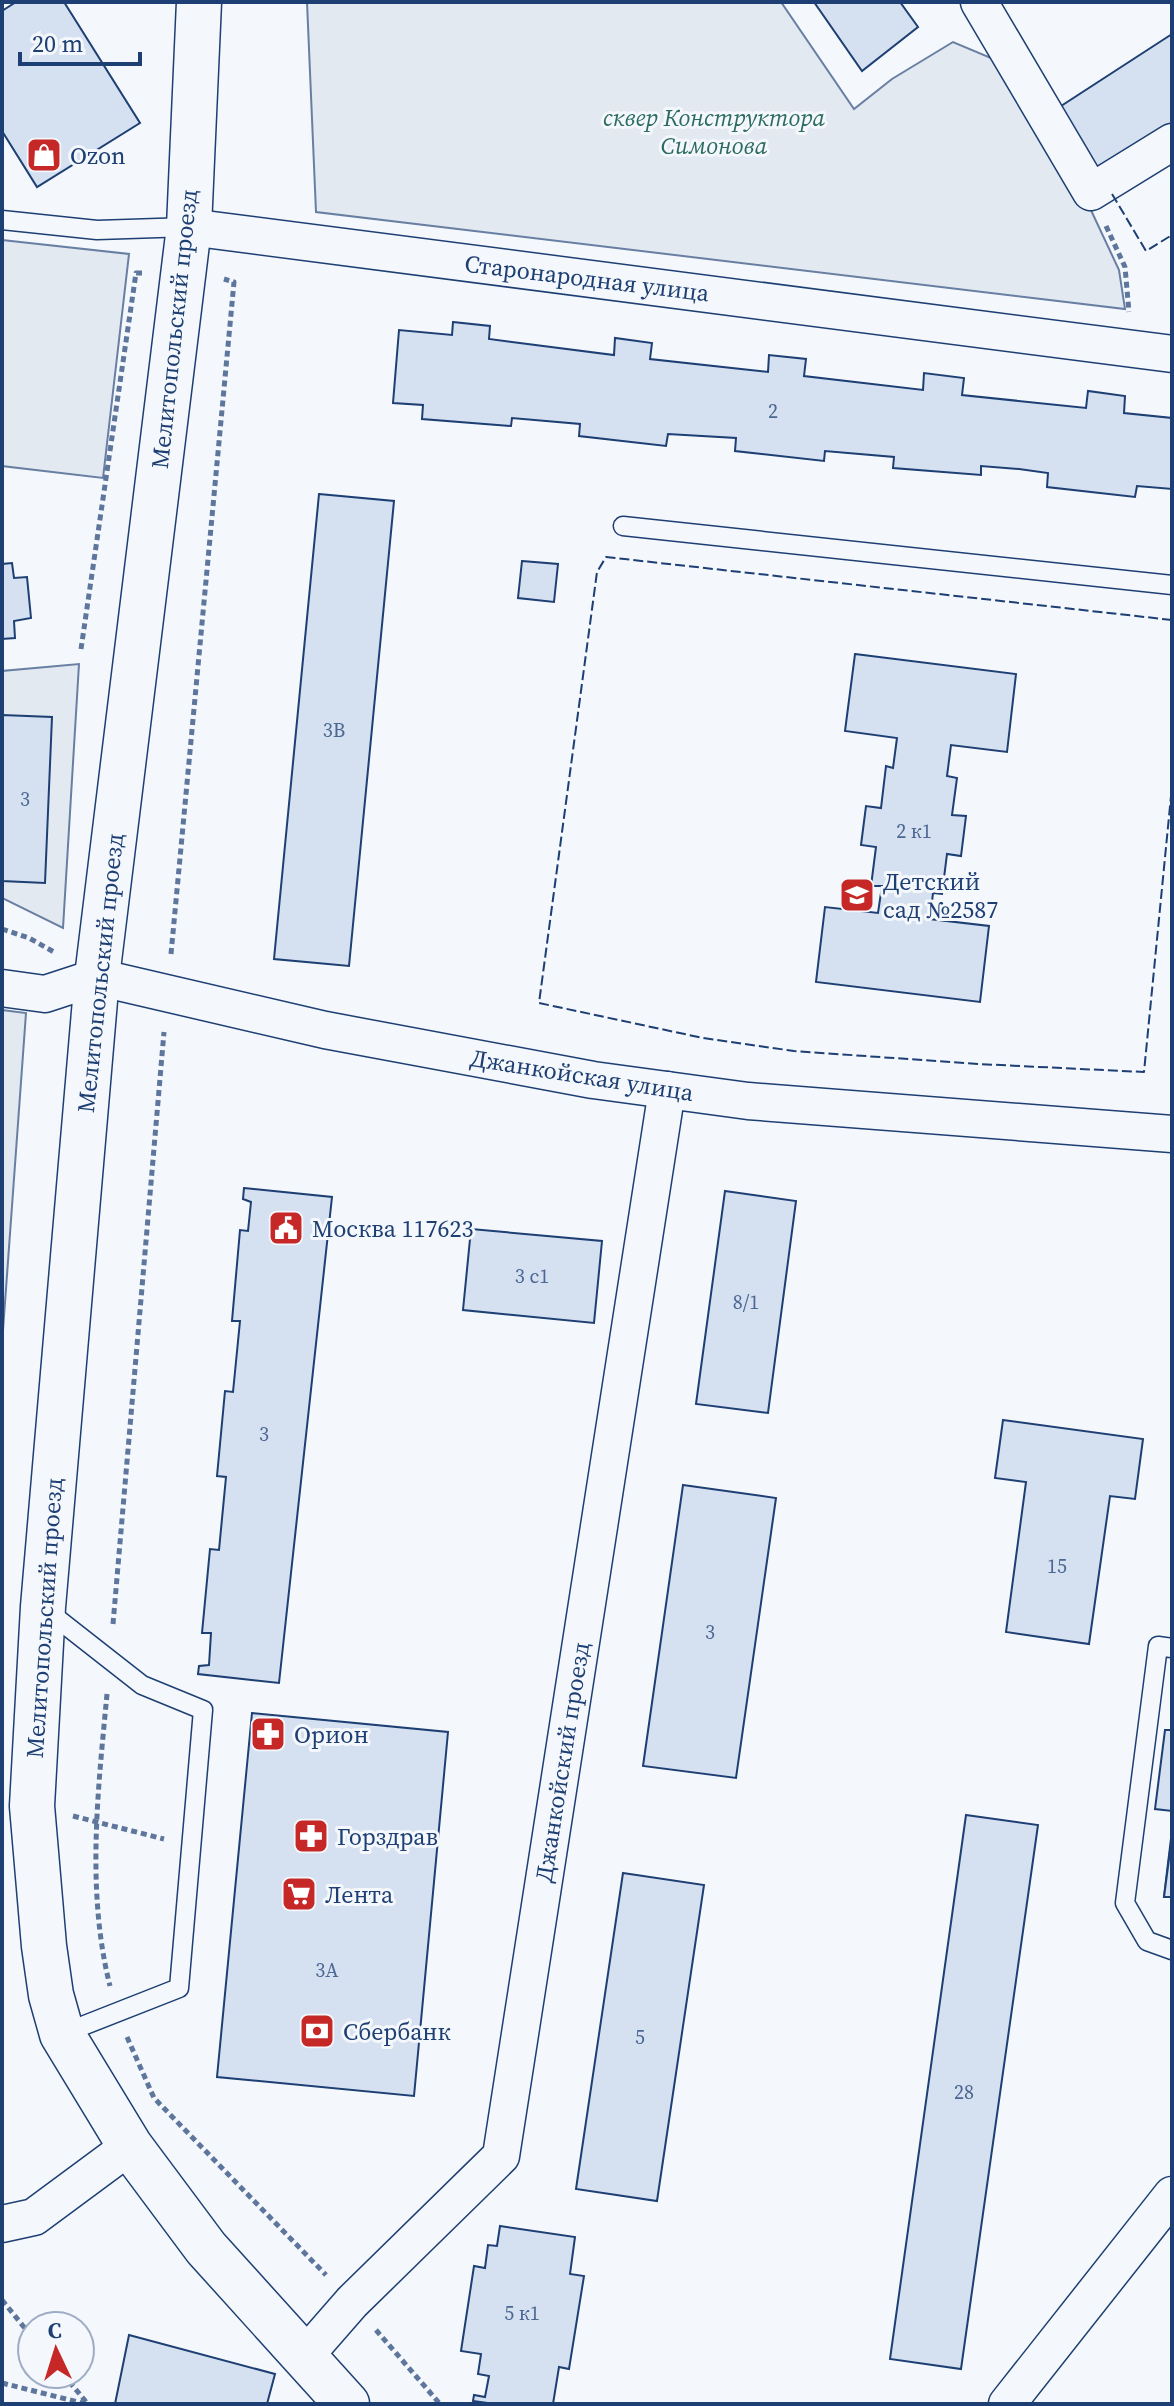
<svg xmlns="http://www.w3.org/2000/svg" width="1174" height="2406" font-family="'Source Serif 4',serif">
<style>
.green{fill:#e3e9f0;stroke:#687fa3;stroke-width:2}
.building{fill:#d5e0f0;stroke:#1d3f73;stroke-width:2}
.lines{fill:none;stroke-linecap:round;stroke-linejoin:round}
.lane-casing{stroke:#1d3f73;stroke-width:21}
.street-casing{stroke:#1d3f73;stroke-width:39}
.secondary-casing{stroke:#1d3f73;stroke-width:47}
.path{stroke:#5e769c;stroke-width:5;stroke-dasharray:6 4;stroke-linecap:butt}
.lane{stroke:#f4f7fb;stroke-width:18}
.street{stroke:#f4f7fb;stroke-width:36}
.secondary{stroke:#f4f7fb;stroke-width:44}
.fence{stroke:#1d3f73;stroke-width:2;stroke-dasharray:10 4;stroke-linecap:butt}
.labels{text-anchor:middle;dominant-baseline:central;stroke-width:6;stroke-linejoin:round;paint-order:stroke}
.number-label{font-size:20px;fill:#4b6792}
.park-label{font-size:24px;font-style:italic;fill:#2c6c60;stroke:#f4f7fb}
.poi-label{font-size:24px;fill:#1d3f73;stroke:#f4f7fb;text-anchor:start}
.street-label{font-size:24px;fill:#1d3f73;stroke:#f4f7fb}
</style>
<rect width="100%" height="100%" fill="#f4f7fb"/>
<g class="green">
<polygon points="307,2 781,2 854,109 892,79 953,42 1003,63 1082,191 1119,270 1125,309 316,212"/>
<polygon points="2,240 129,254 103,478 2,466"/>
<polygon points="79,664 63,928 2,898 2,671"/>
<polygon points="2,1010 26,1013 2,1344"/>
</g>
<g class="building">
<polygon points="16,2 64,2 140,123 37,187 2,131 2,11"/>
<polygon points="814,2 900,2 918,27 862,71"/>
<polygon points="1172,34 1172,128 1099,174 1058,108"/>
<polygon points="453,322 490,326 489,339 614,355 615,338 652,343 650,359 768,372 769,355 806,359 804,376 923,390 924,373 964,378 962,395 1086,408 1088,391 1125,396 1124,413 1172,418 1172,489 1137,486 1135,497 1047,487 1048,473 1019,469 981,466 981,475 893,468 894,457 825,451 824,461 735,451 736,438 668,434 666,446 579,436 580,424 512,418 511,426 422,419 423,405 393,403 399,330 452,335"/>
<polygon points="319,494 394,501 349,966 274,959"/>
<polygon points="522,561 558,564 554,602 518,598"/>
<polygon points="12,563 14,578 27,577 31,618 14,621 15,638 2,639 2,564"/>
<polygon points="855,654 1016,674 1007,752 951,745 947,776 957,778 952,815 966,816 961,856 947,854 942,894 933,893 930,919 989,926 980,1002 816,982 825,907 878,913 882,886 871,886 876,847 861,845 866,806 881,808 886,766 893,768 897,738 845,731"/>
<polygon points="2,715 52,717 45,883 2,881"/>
<polygon points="244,1188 332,1197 279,1683 198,1674 199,1666 209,1665 211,1633 202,1633 210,1549 219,1550 226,1477 217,1476 225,1391 233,1392 240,1321 232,1321 240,1230 248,1231 251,1202 243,1199"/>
<polygon points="725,1191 796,1201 768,1413 696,1404"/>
<polygon points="471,1229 602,1241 594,1323 463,1310"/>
<polygon points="1003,1420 1143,1439 1135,1499 1110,1496 1089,1644 1006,1632 1026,1482 995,1478"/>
<polygon points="683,1485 776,1498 736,1778 643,1766"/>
<polygon points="252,1713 448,1732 414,2096 217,2077"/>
<polygon points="1165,1730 1172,1730 1172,1811 1155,1809"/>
<polygon points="966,1815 1038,1825 961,2369 890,2359"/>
<polygon points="1172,1830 1172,1897 1164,1897"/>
<polygon points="1172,1836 1172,1897 1164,1897"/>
<polygon points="623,1873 704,1885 657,2201 576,2189"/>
<polygon points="500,2226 575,2237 570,2274 584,2276 569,2369 559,2367 553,2404 495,2404 473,2401 474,2395 485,2397 489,2376 478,2374 481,2354 461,2351 474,2266 485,2268 488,2245 497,2246"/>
<polygon points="129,2335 275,2374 267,2404 115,2404"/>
</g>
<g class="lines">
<defs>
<g id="lane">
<polyline points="2,220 97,230 189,227"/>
<polyline points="623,526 1172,585"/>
<polyline points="45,1609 142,1685 203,1710 179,1988 62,2034"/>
<polyline points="1172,1648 1158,1646 1125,1903 1147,1941 1172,1950"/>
</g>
<g id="street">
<polyline points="979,2 1091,192 1172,142"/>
<polyline points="189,227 1172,354"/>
<polyline points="2,988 45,994 97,977 325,1030 593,1080 748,1101 1172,1134"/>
<polyline points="2,2224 34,2217 130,2146"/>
<polyline points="304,2357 352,2302 501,2156 667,1090"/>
<polyline points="1007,2404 1172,2195"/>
</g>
<polyline id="secondary" points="199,2 189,227 97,977 43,1607 32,1806 44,1946 51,1995 62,2034 130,2146 206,2248 347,2404"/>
</defs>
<use href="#lane" class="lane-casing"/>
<use href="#street" class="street-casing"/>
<use href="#secondary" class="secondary-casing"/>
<g class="path">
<polyline points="1106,226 1125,267 1129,312"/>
<polyline points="81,649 136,273 143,273"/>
<polyline points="2,929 29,938 54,952"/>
<polyline points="171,954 234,282 224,279"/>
<polyline points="113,1624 164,1032"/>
<path d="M107,1694c-9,96 -21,197 3,292"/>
<polyline points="73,1816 164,1839"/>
<polyline points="127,2037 154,2098 326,2275"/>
<polyline points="2,2300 32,2337"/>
<polyline points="376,2330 440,2404"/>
<polyline points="63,2374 87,2403"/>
<polyline points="2,2383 86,2404"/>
</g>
<use href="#lane" class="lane"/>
<use href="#street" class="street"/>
<use href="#secondary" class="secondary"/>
<g class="fence">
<polyline points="1112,194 1146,251 1172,235"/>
<polyline points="1172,620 606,557 597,572 539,1003 703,1038 794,1051 978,1064 1144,1072 1172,786"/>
</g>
</g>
<defs>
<symbol id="shop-square" viewBox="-11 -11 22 22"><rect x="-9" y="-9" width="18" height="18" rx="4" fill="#c62828" stroke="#f4f7fb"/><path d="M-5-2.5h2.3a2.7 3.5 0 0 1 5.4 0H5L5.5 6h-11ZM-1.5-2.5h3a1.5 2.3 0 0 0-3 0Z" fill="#fff"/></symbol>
<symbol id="school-square" viewBox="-11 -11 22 22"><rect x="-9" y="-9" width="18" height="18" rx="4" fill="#c62828" stroke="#f4f7fb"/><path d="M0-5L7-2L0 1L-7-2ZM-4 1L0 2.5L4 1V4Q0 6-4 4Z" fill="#fff"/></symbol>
<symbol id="civic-square" viewBox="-11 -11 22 22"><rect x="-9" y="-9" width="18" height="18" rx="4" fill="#c62828" stroke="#f4f7fb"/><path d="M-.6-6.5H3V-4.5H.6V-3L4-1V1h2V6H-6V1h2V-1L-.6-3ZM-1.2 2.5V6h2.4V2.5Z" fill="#fff"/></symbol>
<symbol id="pharmacy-square" viewBox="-11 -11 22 22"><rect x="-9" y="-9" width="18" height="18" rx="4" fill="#c62828" stroke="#f4f7fb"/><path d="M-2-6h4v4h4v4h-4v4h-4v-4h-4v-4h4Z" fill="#fff"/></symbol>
<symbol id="supermarket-square" viewBox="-11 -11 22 22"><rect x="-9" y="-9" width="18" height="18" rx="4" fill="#c62828" stroke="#f4f7fb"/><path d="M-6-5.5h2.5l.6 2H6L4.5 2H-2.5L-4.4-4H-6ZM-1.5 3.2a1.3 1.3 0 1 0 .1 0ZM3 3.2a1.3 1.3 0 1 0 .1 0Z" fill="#fff"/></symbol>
<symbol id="bank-square" viewBox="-11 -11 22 22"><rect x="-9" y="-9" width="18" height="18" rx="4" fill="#c62828" stroke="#f4f7fb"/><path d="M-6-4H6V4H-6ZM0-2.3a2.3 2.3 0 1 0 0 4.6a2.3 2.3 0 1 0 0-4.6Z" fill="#fff"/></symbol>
</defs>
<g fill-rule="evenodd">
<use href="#shop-square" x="24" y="135" width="40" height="40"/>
<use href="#school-square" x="837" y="875" width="40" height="40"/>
<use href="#civic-square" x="266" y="1208" width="40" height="40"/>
<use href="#pharmacy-square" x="248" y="1714" width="40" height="40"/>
<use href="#pharmacy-square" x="291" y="1816" width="40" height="40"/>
<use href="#supermarket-square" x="279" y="1874" width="40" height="40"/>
<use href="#bank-square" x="297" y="2011" width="40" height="40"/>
</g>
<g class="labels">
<g class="number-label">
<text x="773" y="411">2</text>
<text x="334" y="730">3В</text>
<text x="25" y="799">3</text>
<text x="914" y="831">2 к1</text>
<text x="532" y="1276">3 с1</text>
<text x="746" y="1302">8/1</text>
<text x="264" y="1434">3</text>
<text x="1057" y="1566">15</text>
<text x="710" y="1632">3</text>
<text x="327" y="1970">3А</text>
<text x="640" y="2037">5</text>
<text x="964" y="2092">28</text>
<text x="522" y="2313">5 к1</text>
</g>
<g class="park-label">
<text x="714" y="117">сквер Конструктора<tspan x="714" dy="28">Симонова</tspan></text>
</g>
<g class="poi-label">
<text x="70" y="155">Ozon</text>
<text x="883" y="881">Детский<tspan x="883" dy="28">сад №2587</tspan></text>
<text x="312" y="1228">Москва 117623</text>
<text x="294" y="1734">Орион</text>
<text x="337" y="1836">Горздрав</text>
<text x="325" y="1894">Лента</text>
<text x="343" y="2031">Сбербанк</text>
</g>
<g class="street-label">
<text transform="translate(587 278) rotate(7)">Старонародная улица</text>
<text transform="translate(174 329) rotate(-84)">Мелитопольский проезд</text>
<text transform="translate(100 973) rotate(-84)">Мелитопольский проезд</text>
<text transform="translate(582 1075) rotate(9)">Джанкойская улица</text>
<text transform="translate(44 1618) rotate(-86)">Мелитопольский проезд</text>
<text transform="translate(562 1762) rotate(-81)">Джанкойский проезд</text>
</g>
</g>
<rect width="1174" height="2406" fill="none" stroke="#1d3f73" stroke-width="8"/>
<g transform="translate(56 2350) rotate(356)"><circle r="38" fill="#f4f7fb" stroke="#9eadc5" stroke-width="2"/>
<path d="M0-6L14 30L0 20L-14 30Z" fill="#c62828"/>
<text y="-12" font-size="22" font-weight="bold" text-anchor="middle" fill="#1d3f73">С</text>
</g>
<path d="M20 52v12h120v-12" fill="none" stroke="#1d3f73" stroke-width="4"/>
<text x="32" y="52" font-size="24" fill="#1d3f73" stroke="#f4f7fb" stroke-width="6" paint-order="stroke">20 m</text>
</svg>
